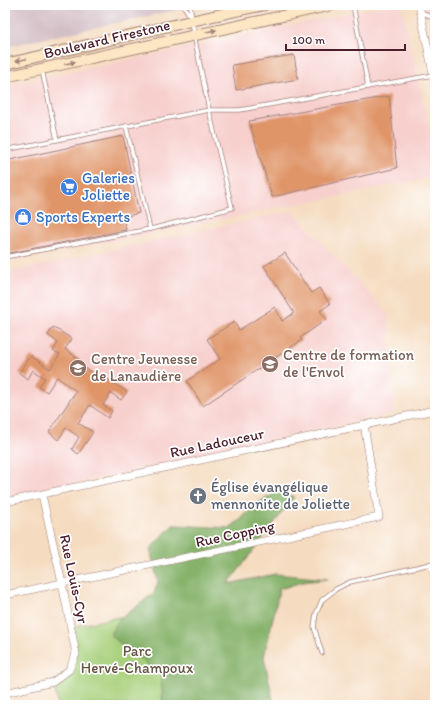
<svg xmlns="http://www.w3.org/2000/svg" width="440" height="710" font-family="Itim,sans-serif">
<style>
.built{fill:#f7d0ce}
.industrial{fill:#d2bec4}
.green{fill:#a8d07b;stroke:#797853}
.forest{fill:#86b26b;stroke:#68684b}
.building{fill:#e09569}
.lines{fill:none;stroke-linecap:round;stroke-linejoin:round}
.service-casing{stroke:#a07d75;stroke-width:5}
.minor-casing{stroke:#a07d75;stroke-width:8}
.secondary-casing{stroke:#a07d75;stroke-width:12}
.service{stroke:#fff;stroke-width:3.5}
.minor{stroke:#fff;stroke-width:7}
.secondary{stroke:#fce6c4;stroke-width:10}
.oneway{fill:#a38278}
.labels{text-anchor:middle;dominant-baseline:central;stroke-width:3.5;stroke-linejoin:round;paint-order:stroke}
.street-label{font-size:15px;fill:#4a1f2b;stroke:#fff}
.shop-label{font-size:15px;fill:#366cbe;stroke:#fff;text-anchor:start}
.education-label{font-size:15px;fill:#785e54;stroke:#fff;text-anchor:start}
.worship-label{font-size:15px;fill:#5b616d;stroke:#fff;text-anchor:start}
.park-label{font-size:15px;fill:#665443;stroke:#fff}
</style>
<rect width="100%" height="100%" fill="#fff"/>
<filter id="ink" filterUnits="userSpaceOnUse"><feTurbulence type="fractalNoise" baseFrequency=".025" numOctaves="2"/><feDisplacementMap in="SourceGraphic" scale="8" xChannelSelector="R" yChannelSelector="G"/><feConvolveMatrix kernelMatrix="1 2 1 2 8 2 1 2 1" color-interpolation-filters="sRGB"/></filter>
<filter id="wash" filterUnits="userSpaceOnUse"><feTurbulence type="fractalNoise" baseFrequency=".012" numOctaves="4" result="noise"/><feDisplacementMap in="SourceGraphic" scale="16" xChannelSelector="R" yChannelSelector="G"/><feGaussianBlur stdDeviation="0.9" result="paint"/><feColorMatrix in="noise" values="0 0 0 0 0 0 0 0 0 0 0 0 0 0 0 0 0 1.4 0 .05"/><feComposite in="paint" operator="in"/></filter>
<g filter="url(#wash)">
<rect width="100%" height="100%" fill="#f5dbbf"/>
<g class="built">
<polygon points="387,5 401,5 435,154 435,177 5,262 5,86"/>
<polygon points="425,5 435,5 435,55"/>
<polygon points="292,211 388,314 394,413 5,499 5,273"/>
</g>
<polygon class="industrial" points="5,5 200,5 5,47"/>
<polygon class="green" points="172,606 194,705 58,705 53,682 69,670 76,654 71,627"/>
<polygon class="forest" points="279,491 294,497 228,584 275,574 328,579 302,582 283,588 280,587 264,657 274,705 163,705 161,675 122,645 110,634 119,620 154,593 158,582 150,549 173,525 229,528 240,520 256,504"/>
<g id="blocks">
<g class="building">
<polygon points="294,55 298,79 236,90 232,65"/>
<polygon points="389,96 397,168 272,197 249,121"/>
<polygon points="123,136 139,213 123,217 126,230 5,254 5,161"/>
<polygon points="285,253 311,293 319,288 330,304 320,311 327,319 300,338 302,340 203,406 187,381 220,359 207,339 234,322 239,330 275,307 282,321 294,313 264,266"/>
<polygon points="53,327 72,339 65,349 80,360 78,363 104,381 106,378 127,392 121,400 111,393 103,405 112,411 108,418 90,405 78,423 93,432 78,454 72,449 79,437 66,428 58,440 49,432 76,391 57,377 47,392 39,387 45,378 33,370 28,379 19,373 31,356 50,369 60,354 53,351 58,343 48,335"/>
</g>
</g>
</g>
<g filter="url(#ink)">
<use href="#blocks" fill-opacity="0" stroke="#a07d75" stroke-width="1"/>
<g class="lines">
<defs>
<g id="service">
<polyline points="183,5 191,17"/>
<polyline points="353,5 368,87"/>
<polyline points="420,11 435,19"/>
<polyline points="42,70 57,140"/>
<polyline points="126,126 150,229"/>
<polyline points="5,150 209,110 240,110 433,75"/>
<polyline points="5,257 155,228 232,208 209,110 194,35 190,5"/>
<polyline points="429,564 435,578"/>
<polyline points="322,653 314,627 316,614 322,600 336,589 350,582 435,563"/>
</g>
<g id="minor">
<polyline points="419,5 435,83"/>
<polyline points="5,502 435,410"/>
<polyline points="5,595 379,517 364,424"/>
<polyline points="5,693 53,682 69,670 76,654 62,583 42,495"/>
</g>
<g id="secondary">
<path d="M5,64c87,-19 172,-41 259,-59"/>
<polyline points="5,77 332,5"/>
</g>
</defs>
<use href="#service" class="service-casing"/>
<use href="#minor" class="minor-casing"/>
<use href="#secondary" class="secondary-casing"/>
<use href="#service" class="service"/>
<use href="#minor" class="minor"/>
<use href="#secondary" class="secondary"/>
</g>
<defs><path id="oneway-solid" d="M-6-.8H1V-3.2L6.5 0L1 3.2V.8H-6Z"/></defs>
<g class="oneway">
<use href="#oneway-solid" transform="translate(211 31) rotate(-12)"/>
<use href="#oneway-solid" transform="translate(21 60) rotate(168)"/>
<use href="#oneway-solid" transform="translate(70 63) rotate(-13)"/>
</g>
</g>
<defs>
<symbol id="supermarket-disc" viewBox="-11 -11 22 22"><circle r="9.5" fill="#3f7fe0" stroke="#fff"/><path d="M-6-5.5h2.5l.6 2H6L4.5 2H-2.5L-4.4-4H-6ZM-1.5 3.2a1.3 1.3 0 1 0 .1 0ZM3 3.2a1.3 1.3 0 1 0 .1 0Z" fill="#fff"/></symbol>
<symbol id="shop-disc" viewBox="-11 -11 22 22"><circle r="9.5" fill="#3f7fe0" stroke="#fff"/><path d="M-5-2.5h2.3a2.7 3.5 0 0 1 5.4 0H5L5.5 6h-11ZM-1.5-2.5h3a1.5 2.3 0 0 0-3 0Z" fill="#fff"/></symbol>
<symbol id="school-disc" viewBox="-11 -11 22 22"><circle r="9.5" fill="#8d6e63" stroke="#fff"/><path d="M0-5L7-2L0 1L-7-2ZM-4 1L0 2.5L4 1V4Q0 6-4 4Z" fill="#fff"/></symbol>
<symbol id="church-disc" viewBox="-11 -11 22 22"><circle r="9.5" fill="#6b7280" stroke="#fff"/><path d="M-1.2-6h2.4v3.5h3.3v2.4h-3.3V6h-2.4V-.1h-3.3v-2.4h3.3Z" fill="#fff"/></symbol>
</defs>
<g fill-rule="evenodd">
<use href="#supermarket-disc" x="59" y="177" width="20" height="20"/>
<use href="#shop-disc" x="13" y="207" width="20" height="20"/>
<use href="#school-disc" x="260" y="354" width="20" height="20"/>
<use href="#school-disc" x="68" y="358" width="20" height="20"/>
<use href="#church-disc" x="188" y="486" width="20" height="20"/>
</g>
<g class="labels">
<g class="street-label">
<text transform="translate(107 39) rotate(-13)">Boulevard Firestone</text>
<text transform="translate(217 443) rotate(-12)">Rue Ladouceur</text>
<text transform="translate(235 534) rotate(-12)">Rue Copping</text>
<text transform="translate(74 579) rotate(78)">Rue Louis-Cyr</text>
</g>
<g class="shop-label">
<text x="82" y="178">Galeries<tspan x="82" dy="17">Joliette</tspan></text>
<text x="36" y="217">Sports Experts</text>
</g>
<g class="education-label">
<text x="283" y="355">Centre de formation<tspan x="283" dy="17">de l'Envol</tspan></text>
<text x="91" y="359">Centre Jeunesse<tspan x="91" dy="17">de Lanaudière</tspan></text>
</g>
<g class="worship-label">
<text x="211" y="487">Église évangélique<tspan x="211" dy="17">mennonite de Joliette</tspan></text>
</g>
<g class="park-label">
<text x="137" y="651">Parc<tspan x="137" dy="17">Hervé-Champoux</tspan></text>
</g>
</g>
<rect width="440" height="710" fill="none" stroke="#fff" stroke-width="20"/>
<path d="M286 44v6h119v-6" fill="none" stroke="#4a1f2b" stroke-width="2"/>
<text x="292" y="44" font-size="12" fill="#4a1f2b" stroke="#ffffff" stroke-width="3" paint-order="stroke">100 m</text>
</svg>
